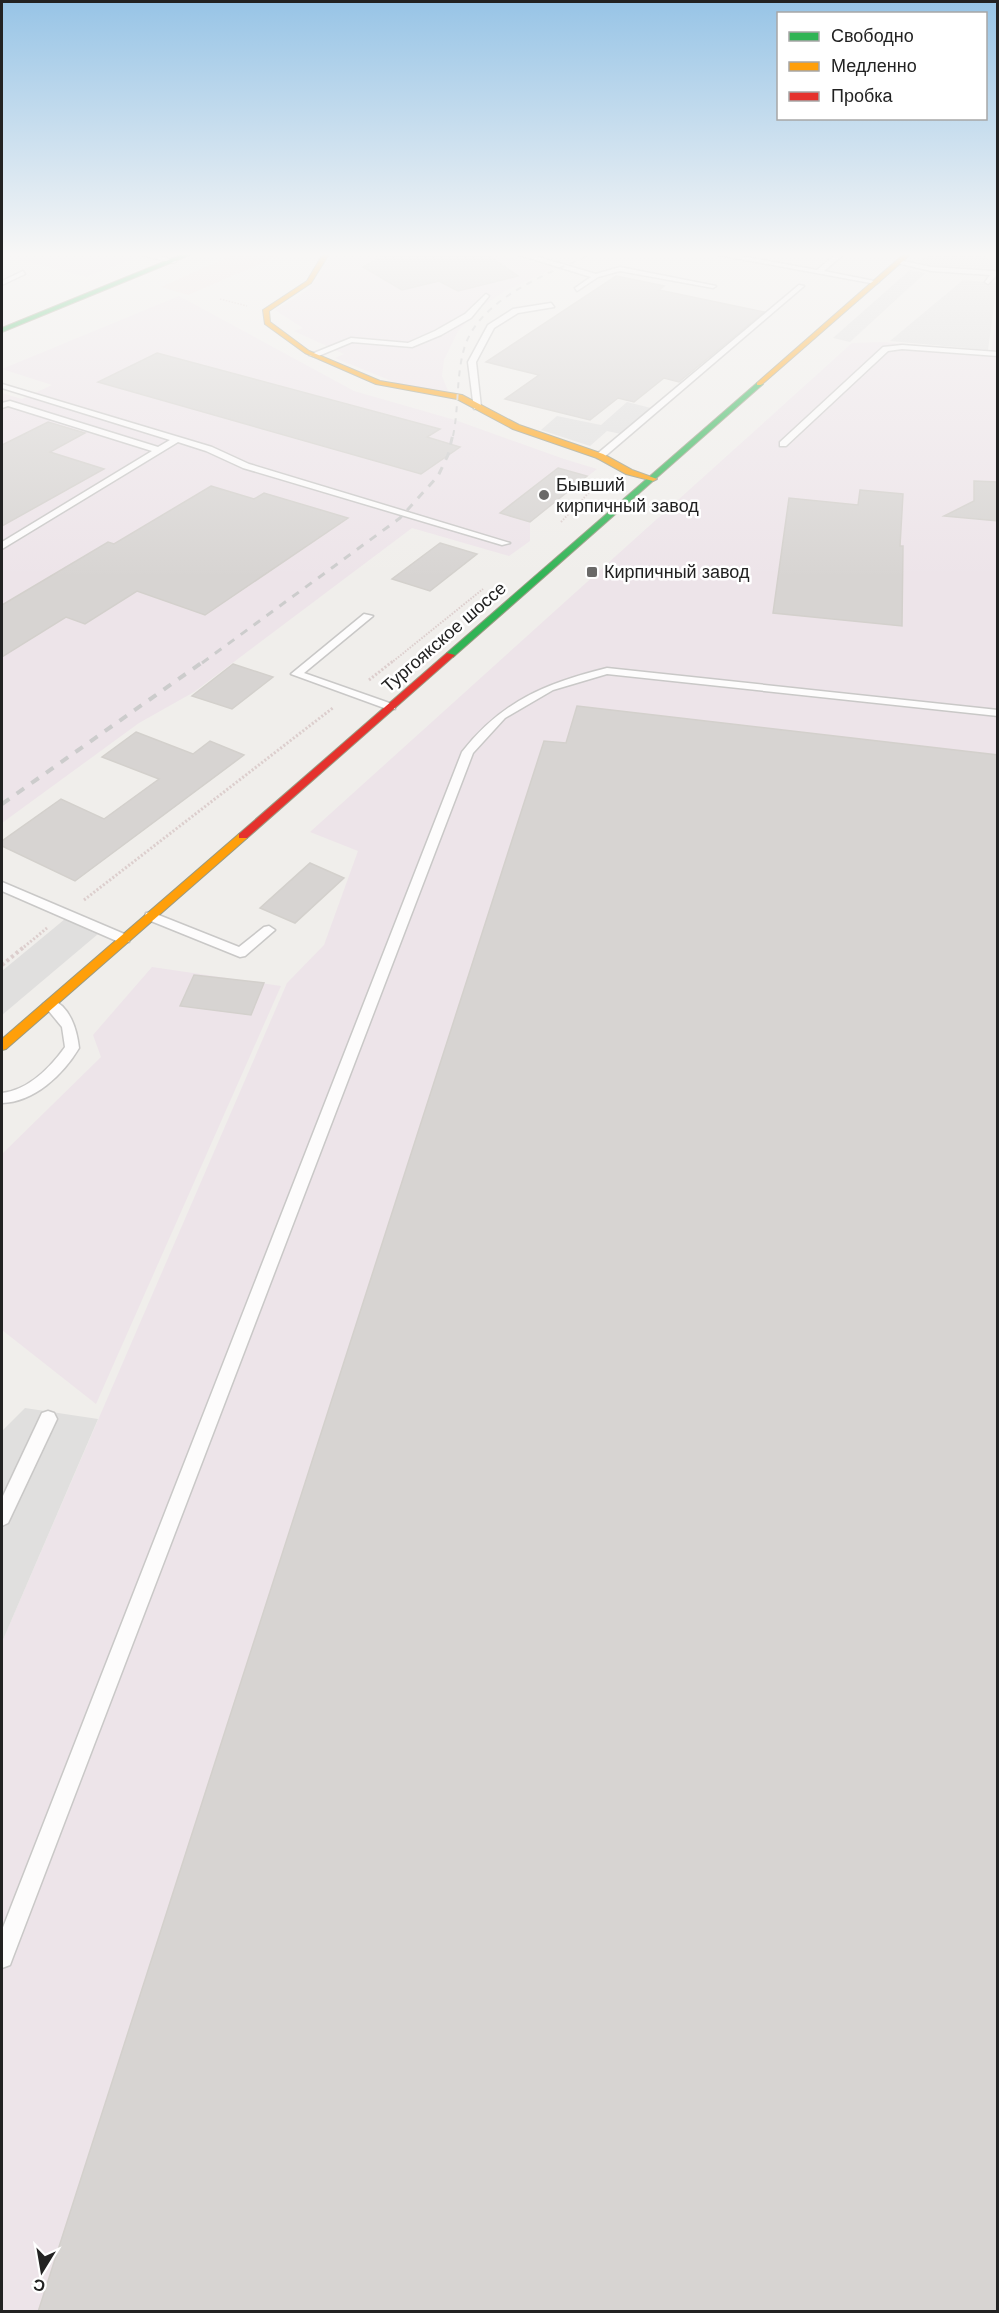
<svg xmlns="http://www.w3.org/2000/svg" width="999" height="2313" font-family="Helvetica,sans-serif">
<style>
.commercial{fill:#f1e3e1}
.industrial{fill:#ede4e9}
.parking{fill:#e0dfde}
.building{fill:#d7d4d2;stroke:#d3d0cc;stroke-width:1.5}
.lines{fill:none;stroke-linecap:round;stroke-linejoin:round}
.lane-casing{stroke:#c9c8c7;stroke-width:3}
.fast-casing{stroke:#999a82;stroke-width:2}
.slow-casing{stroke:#999a82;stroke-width:2}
.jam-casing{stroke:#999a82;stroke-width:2}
.path-far3{stroke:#dccecd;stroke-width:1.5;stroke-dasharray:1.5 1.5;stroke-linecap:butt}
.path-far2{stroke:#dccecd;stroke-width:2;stroke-dasharray:1.5 1.5;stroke-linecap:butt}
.path-far1{stroke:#dccecd;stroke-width:3;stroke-dasharray:2 2;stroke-linecap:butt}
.path{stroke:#dccecd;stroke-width:4;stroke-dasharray:3 3;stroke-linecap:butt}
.lane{fill:#fdfcfc;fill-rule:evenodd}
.fast{fill:#30b455;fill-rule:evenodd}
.slow{fill:#ff9f0a;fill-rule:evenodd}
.jam{fill:#e5322d;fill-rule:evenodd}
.rail-far2{stroke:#ccc;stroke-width:2;stroke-dasharray:6 6;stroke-linecap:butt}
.rail-far1{stroke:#ccc;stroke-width:3;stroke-dasharray:8 8;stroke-linecap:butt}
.rail{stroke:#ccc;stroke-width:4;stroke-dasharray:9 9;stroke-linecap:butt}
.poi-dot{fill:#6a6968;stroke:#fff;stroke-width:2}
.labels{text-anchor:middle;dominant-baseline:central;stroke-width:5;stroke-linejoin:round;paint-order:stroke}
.far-poi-label{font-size:18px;fill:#222;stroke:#fff;text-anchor:start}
.far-street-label{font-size:18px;fill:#222;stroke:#fff}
</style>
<rect width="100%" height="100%" fill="#f0eeeb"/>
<polygon class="commercial" points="234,254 283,254 188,295 161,287"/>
<g class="industrial">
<polygon points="145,254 86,277 2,255"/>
<polygon points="332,254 492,254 557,267 505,291 481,307 458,331 444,360 442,376 448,391 404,386 335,358 344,354 294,331 303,328 275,310 307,290 318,277"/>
<polygon points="179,296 354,391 455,420 564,459 597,469 530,522 530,541 509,556 412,528 194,692 139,723 2,823 2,393 22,399 52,385 2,369"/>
<polygon points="997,313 997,2311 2,2312 2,1642 287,983 324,945 358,851 310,832 852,343 881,342 991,351"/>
<polygon points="152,967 281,986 96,1404 2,1330 2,1154 101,1057 93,1035"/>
</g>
<g class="parking">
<polygon points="928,254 985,254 985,258 992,259 993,268 933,266 919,263"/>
<polygon points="910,270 925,273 850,342 833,338"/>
<polygon points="963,280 997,283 988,350 890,341"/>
<polygon points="627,402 651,408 621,434 607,431 590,446 541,430 557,416 601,425"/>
<polygon points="65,919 98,934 2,1015 2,971"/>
<polygon points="25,1408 98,1419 2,1642 2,1431"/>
</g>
<g class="building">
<polygon points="385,254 486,254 518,276 458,291 439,281 402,290 363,267"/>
<polygon points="616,276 664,286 659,290 764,312 679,382 664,378 634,402 618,398 590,420 505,399 539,375 486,362"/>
<polygon points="157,353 440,429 427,437 460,447 421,474 98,382"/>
<polygon points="48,422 85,433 50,452 104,469 2,526 2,445"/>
<polygon points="558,468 587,476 530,522 500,513"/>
<polygon points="974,481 998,482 998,521 944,516 974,501"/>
<polygon points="211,486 254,499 264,493 348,518 205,615 137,591 85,624 66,617 2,657 2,605 108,542 114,544"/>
<polygon points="860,490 903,494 900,546 903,546 902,626 773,613 789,498 858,505"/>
<polygon points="440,543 477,554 430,591 392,579"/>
<polygon points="233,664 273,677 232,709 192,696"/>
<polygon points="577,706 998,755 998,2312 38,2312 544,741 566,743"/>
<polygon points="136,732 193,754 210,741 244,755 75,881 2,846 2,841 61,799 104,819 159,779 102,757"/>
<polygon points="310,863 344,878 295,923 260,908"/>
<polygon points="194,975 264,983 251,1015 180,1006"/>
</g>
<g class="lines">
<defs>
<g id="lane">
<polygon points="138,254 152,254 177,261 174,263"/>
<polygon points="516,254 528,254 596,274 620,267 716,286 713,288 620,271 598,277 577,291 575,288 591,277"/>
<polygon points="713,254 730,254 817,270 836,254 844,254 824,271 879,282 876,284"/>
<polygon points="899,260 931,267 995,271 998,274 988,284 985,282 990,275 931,271 897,263"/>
<polygon points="23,271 25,274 2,285 2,281"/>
<polygon points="799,285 804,286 603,458 597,458 597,454"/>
<polygon points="486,294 489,296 471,318 441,335 412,347 352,342 316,357 309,355 351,338 408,343 435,331 465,314"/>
<polygon points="551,303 554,307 518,313 494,328 476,362 481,407 474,409 468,362 488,325 513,309"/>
<polygon points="902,345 998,352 998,356 902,349 888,351 786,446 780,446 780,442 883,347"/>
<polygon points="2,384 212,447 249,464 510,543 502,545 243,468 206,451 178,442 2,549 2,542 152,451 8,406 2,408 2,403 10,401 158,447 170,440 2,388"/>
<polygon points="364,614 373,616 304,673 395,705 395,709 387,709 291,674"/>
<path d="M607,668l391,42v6l-391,-42 -54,16 -48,28 -32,35 -460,1204 -3,8 -8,3v-38l460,-1178c40,-51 84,-69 145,-84z"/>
<polygon points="2,882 129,936 130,939 129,942 119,942 2,891"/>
<polygon points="151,912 239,947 264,927 269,926 275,930 245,956 240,957 146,919 145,916 146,913"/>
<path d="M50,999c20,6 27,31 29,49 -16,27 -45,54 -77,55v-10c26,-3 48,-25 63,-46l-3,-20 -19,-23z"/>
<polygon points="48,1411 54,1413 57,1419 8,1523 2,1526 2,1498 42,1413"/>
</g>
<g id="fast">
<polygon points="183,254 192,254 2,332 2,328"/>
<polygon points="757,383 763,384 453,657 447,657 447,653"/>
</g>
<g id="slow">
<polygon points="323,254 329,254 311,283 269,311 270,322 309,351 380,381 462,395 519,425 603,454 632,470 657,479 653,481 626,474 597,458 513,429 457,399 376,384 305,353 265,324 263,310 307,281"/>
<polygon points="904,254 911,254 761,385 757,385 757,383"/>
<polygon points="243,833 247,834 247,838 6,1049 2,1050 2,1039 239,834"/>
</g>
<polygon id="jam" points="447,653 455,655 247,838 239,838 239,834"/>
</defs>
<use href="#lane" class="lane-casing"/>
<use href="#fast" class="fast-casing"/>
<use href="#slow" class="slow-casing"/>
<use href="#jam" class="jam-casing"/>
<g class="path-far3">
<polyline points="858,255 869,254"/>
<polyline points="220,299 247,306"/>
</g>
<g class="path-far2">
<polyline points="561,522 599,482"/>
<polyline points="391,663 483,589"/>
</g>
<g class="path-far1">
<polyline points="369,680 393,661"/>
<polyline points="84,900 334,707"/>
<polyline points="24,947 47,928"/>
</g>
<polyline class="path" points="2,965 25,946"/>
<use href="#lane" class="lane"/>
<use href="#fast" class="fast"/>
<use href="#slow" class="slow"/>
<use href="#jam" class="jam"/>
<path class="rail-far2" d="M453,436c6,-28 3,-59 11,-87 14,-50 86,-77 129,-95"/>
<polyline class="rail-far1" points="202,663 400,518 438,476 448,455 453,434"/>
<polyline class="rail" points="2,804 204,661"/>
</g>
<linearGradient id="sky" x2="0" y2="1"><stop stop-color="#97c4e6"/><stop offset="0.44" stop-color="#f8f7f6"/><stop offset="1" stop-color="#f8f7f6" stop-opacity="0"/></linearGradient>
<rect width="999" height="578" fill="url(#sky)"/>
<g class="poi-dot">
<circle cx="544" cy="495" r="6"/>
<rect x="586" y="566" width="12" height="12" rx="3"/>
</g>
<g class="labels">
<g class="far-poi-label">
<text x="556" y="485">Бывший<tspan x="556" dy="21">кирпичный завод</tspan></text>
<text x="604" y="572">Кирпичный завод</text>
</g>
<g class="far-street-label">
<text transform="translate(444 637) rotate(-41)">Тургоякское шоссе</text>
</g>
</g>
<rect width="999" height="2313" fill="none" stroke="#222222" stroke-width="6"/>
<rect x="777" y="12" width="210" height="108" fill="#ffffff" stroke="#a7a7a7" stroke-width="1.5"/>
<rect x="789" y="32" width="30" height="9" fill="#30b455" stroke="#a7a7a7" stroke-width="1.5"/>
<text x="831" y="42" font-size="18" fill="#222222">Свободно</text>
<rect x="789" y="62" width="30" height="9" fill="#ff9f0a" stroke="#a7a7a7" stroke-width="1.5"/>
<text x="831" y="72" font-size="18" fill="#222222">Медленно</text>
<rect x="789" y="92" width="30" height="9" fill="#e5322d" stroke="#a7a7a7" stroke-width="1.5"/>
<text x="831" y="102" font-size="18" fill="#222222">Пробка</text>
<g transform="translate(42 2271) rotate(191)" stroke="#ffffff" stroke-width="4.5" paint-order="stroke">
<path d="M0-4.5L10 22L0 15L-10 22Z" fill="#222222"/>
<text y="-9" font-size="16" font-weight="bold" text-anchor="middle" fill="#222222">С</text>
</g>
</svg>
